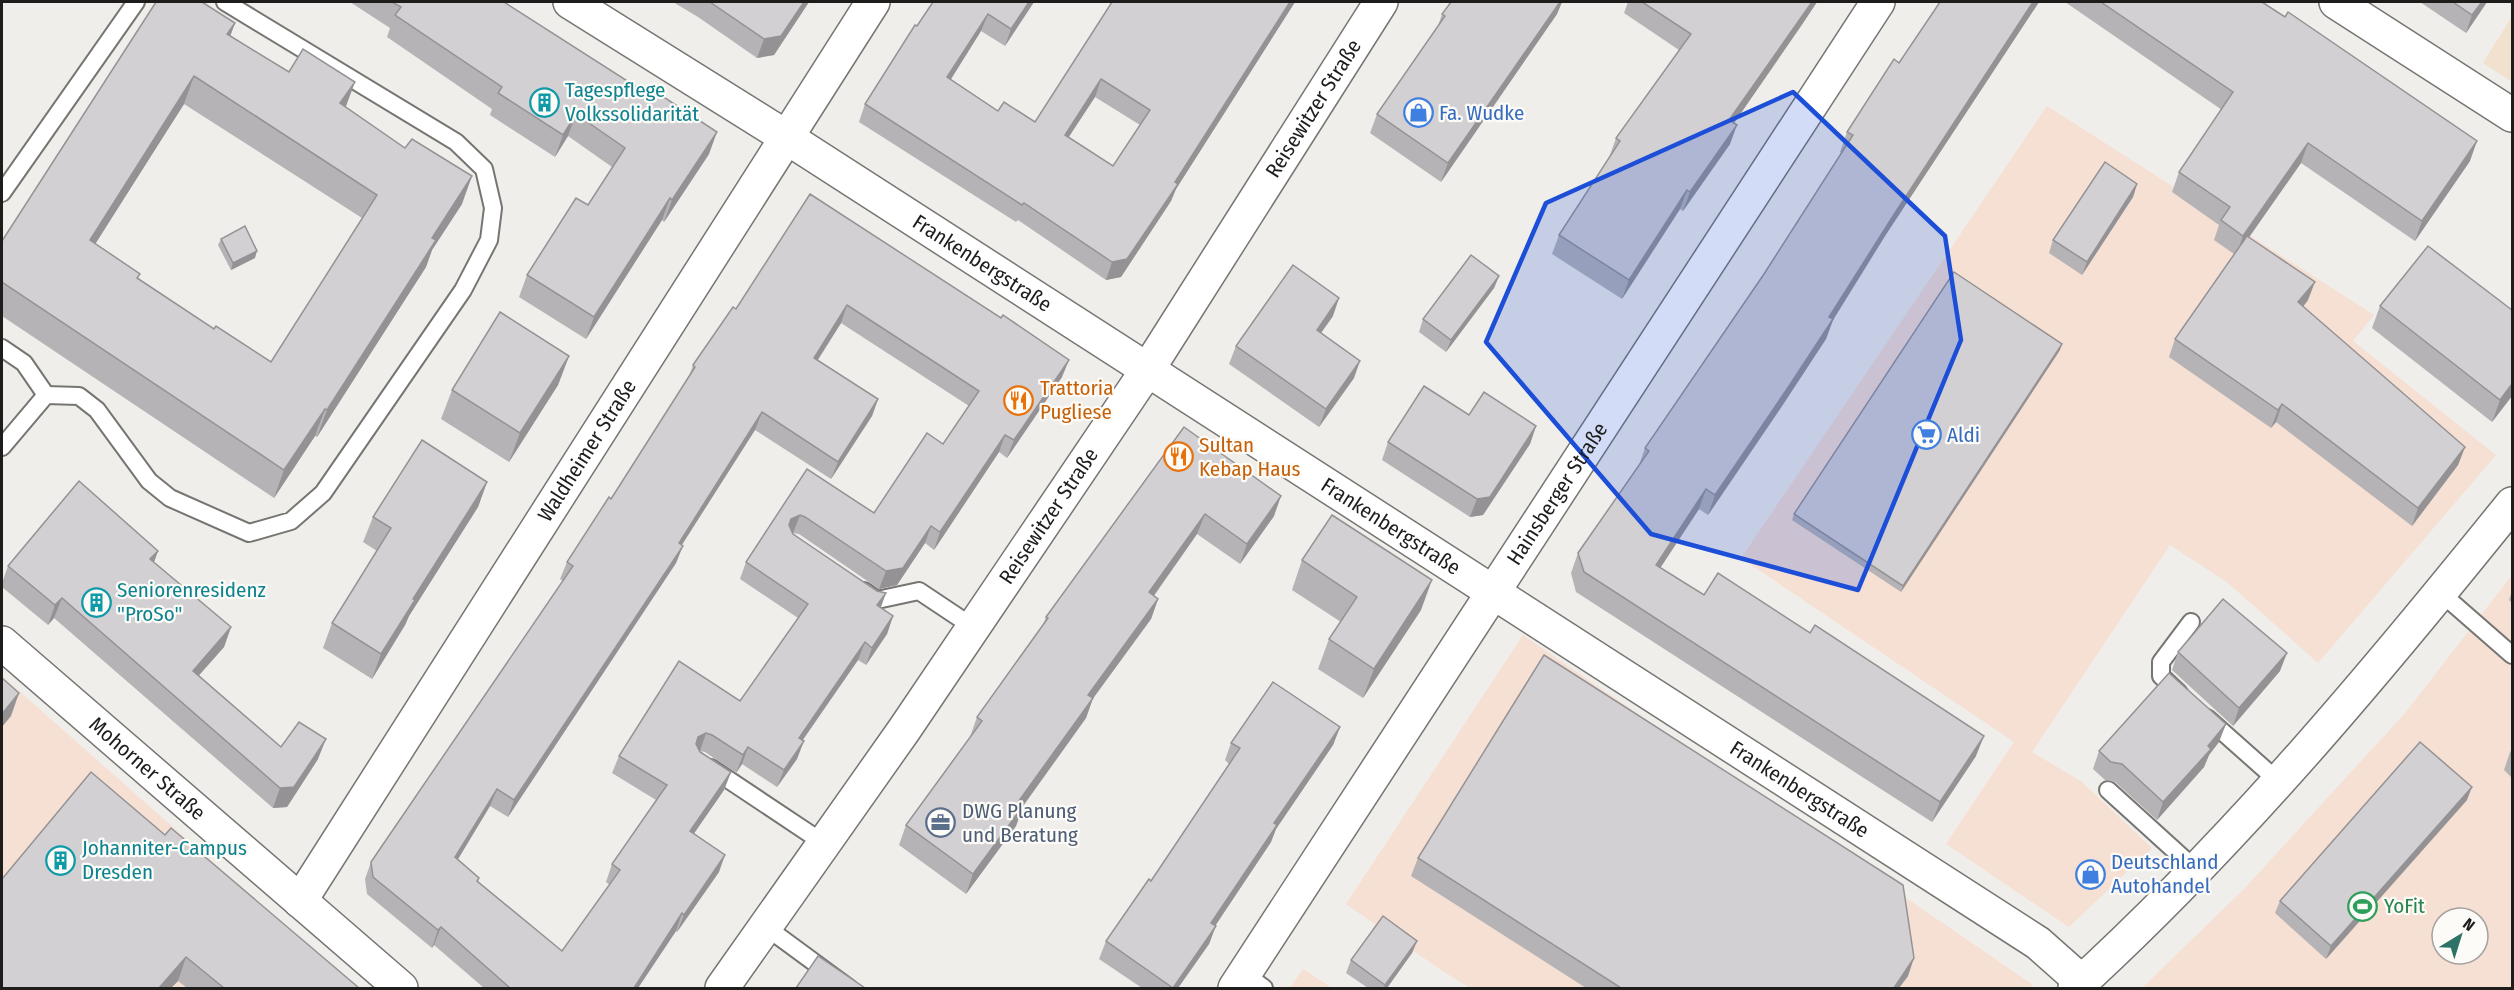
<svg xmlns="http://www.w3.org/2000/svg" width="2514" height="990" font-family="'Fira Sans Condensed',sans-serif">
<style>
.commercial{fill:#f6dfd3;fill-rule:evenodd}
.industrial{fill:#f1e2cf}
.lines{fill:none;stroke-linecap:round;stroke-linejoin:round}
.service-casing{stroke:#777572;stroke-width:20}
.minor-casing{stroke:#777572;stroke-width:36}
.secondary-casing{stroke:#777572;stroke-width:36}
.service{stroke:#fff;stroke-width:16}
.minor{stroke:#fff;stroke-width:33}
.secondary{stroke:#fff;stroke-width:33}
.wall{fill:#b5b3b5;fill-rule:evenodd}
.shaded-wall{fill:#949294}
.building{fill:#d3d0d3;stroke:#949294;stroke-width:1.5;fill-rule:evenodd}
.marked{fill:#1d4ed8;fill-opacity:0.2;stroke:#1d4ed8;stroke-width:4.5;stroke-linejoin:round}
.labels{text-anchor:middle;dominant-baseline:central;stroke-width:4.5;stroke-linejoin:round;paint-order:stroke}
.culture-label{font-size:21px;fill:#0d838f;stroke:#fdfbf7;text-anchor:start}
.street-label{font-size:21px;fill:#1e1d1c;stroke:#fdfbf7}
.shop-label{font-size:21px;fill:#366cbe;stroke:#fdfbf7;text-anchor:start}
.food-label{font-size:21px;fill:#c56008;stroke:#fdfbf7;text-anchor:start}
.service-label{font-size:21px;fill:#4e5e75;stroke:#fdfbf7;text-anchor:start}
.leisure-label{font-size:21px;fill:#27864d;stroke:#fdfbf7;text-anchor:start}
</style>
<rect width="100%" height="100%" fill="#f0eeea"/>
<g class="commercial">
<polygon points="2047,106 2374,315 2353,341 2496,455 2318,663 2228,583 2170,545 2032,752 2082,782 2152,848 2069,927 1946,844 2014,742 1741,558"/>
<path d="M2512,575v413h-370l102,-99 162,-177zM2442,918h36v36h-36z"/>
<polygon points="1523,635 2033,985 2029,988 1470,988 1441,970 1346,904"/>
<polygon points="2,676 355,988 2,988"/>
<polygon points="1303,969 1332,988 1290,988"/>
</g>
<polygon class="industrial" points="2512,16 2512,82 2483,63"/>
<g class="lines">
<defs>
<g id="service">
<polyline points="2,193 136,2"/>
<polyline points="2,348 24,363 46,395"/>
<polyline points="46,395 79,396 97,410 149,481 170,498 249,533 291,521 323,493 463,290 489,240 493,208 484,169 456,142 225,2"/>
<polyline points="2,447 46,395"/>
<polyline points="864,591 877,600 919,591 973,627"/>
<polyline points="2441,593 2512,655"/>
<polyline points="2179,693 2161,676 2161,662 2191,622"/>
<polyline points="2207,718 2278,781"/>
<polyline points="711,768 825,844"/>
<polyline points="2108,790 2195,869"/>
<polyline points="766,927 849,988"/>
<polyline points="1245,974 1264,988"/>
</g>
<g id="minor">
<path id="s1" d="M570,2l216,135 1252,806 44,39"/>
<polyline points="2336,2 2512,115"/>
<path id="s2" d="M2,643l399,345"/>
<path id="s3" d="M300,901l573,-899"/>
<path id="s4" d="M722,988l182,-258 244,-361 233,-367"/>
<path id="s5" d="M1235,988l643,-986"/>
</g>
<path id="secondary" d="M2075,988c160,-146 301,-315 437,-484"/>
</defs>
<use href="#service" class="service-casing"/>
<use href="#minor" class="minor-casing"/>
<use href="#secondary" class="secondary-casing"/>
<use href="#service" class="service"/>
<use href="#minor" class="minor"/>
<use href="#secondary" class="secondary"/>
</g>
<g class="wall">
<polygon points="350,2 504,2 709,154 664,222 662,220 586,339 519,297 527,275 588,205 612,167 568,136 555,157 490,115 492,109 387,37 390,28"/>
<polygon points="673,2 809,2 774,55 757,58 698,17"/>
<path d="M1034,2l-29,44 -24,-15 -30,48 47,32 37,11 77,-120h183l-119,187 -5,12 -50,76 -15,3 -88,-60 -2,2 -157,-100 6,-18 52,-78zM1095,97l45,28 -27,41 -45,-29z"/>
<polygon points="1451,2 1562,2 1557,14 1441,182 1370,133 1377,114 1438,26 1442,14"/>
<polygon points="1628,2 1817,2 1801,26 1734,123 1730,144 1683,211 1680,209 1622,299 1552,254 1559,235 1609,158 1616,138 1679,50 1624,13"/>
<polygon points="1940,2 2039,2 1885,236 1833,320 1826,339 1782,406 1708,515 1699,509 1660,568 1976,756 1932,822 1576,592 1571,573 1578,553 1639,465 1645,448 1764,274 1842,153 1840,152 1847,132 1899,63"/>
<polygon points="2065,2 2262,2 2470,161 2415,241 2301,163 2249,237 2308,300 2303,307 2465,447 2458,465 2412,526 2276,422 2271,428 2169,357 2175,339 2234,254 2214,240 2219,225 2172,192 2179,172 2222,110"/>
<polygon points="2420,2 2487,2 2466,33"/>
<path d="M235,23l-5,13 116,71 116,97 -30,46 -6,17 -109,170 -2,-1 -41,62 -272,-182v-75zM184,104l178,114 -91,144 -57,-33 -76,-51 -43,-34z"/>
<polygon points="2137,184 2133,197 2082,275 2049,253 2053,240"/>
<path d="M810,194l252,183 -55,81 -8,-6 -65,98 -9,-7 -28,42 -18,4 -80,-55 -6,-1 88,75 12,8 -6,18 -21,31 -8,-5 -55,80 -6,19 -20,28 -35,-23 -6,9 -31,-21 -5,-1 31,21 -7,18 -30,43 25,39 -42,60 -1,-1 -38,57h-154l-50,-43 -2,3 -65,-54 -2,-15 6,-17 192,-281 -3,-2 7,-17 44,-63 78,-122 4,-12 43,-56zM841,323l128,83 -26,38 -69,69 -67,-44 -61,93 -6,17 58,39 -58,83 -121,55 -7,17 44,27 -44,64 -6,18 4,3 -48,66 -84,-69 1,-4 -21,-19 32,-53 18,11 168,-254 6,-18 73,-115 76,49 41,-63 6,-17 -60,-39z"/>
<polygon points="221,239 255,258 231,270 218,245"/>
<polygon points="1499,276 1494,288 1446,352 1419,332 1423,319"/>
<polygon points="2380,306 2512,310 2512,396 2492,422 2372,328"/>
<polygon points="1333,316 1321,333 1354,378 1319,427 1229,364 1236,346"/>
<polygon points="2060,350 1901,592 1792,520 1794,514"/>
<polygon points="569,356 558,385 509,462 441,419 452,390"/>
<polygon points="1536,426 1530,444 1483,515 1470,517 1382,460 1388,442"/>
<polygon points="1184,427 1274,516 1240,564 1197,534 1154,596 1158,599 1151,619 1093,698 1086,718 1023,806 1016,826 966,894 899,845 906,825 970,737 977,717 1043,625 1046,617"/>
<polygon points="487,482 478,507 409,616 405,625 372,679 323,648 332,623 377,551 363,542 373,517"/>
<polygon points="158,551 154,562 231,627 224,647 199,675 281,747 318,759 287,807 273,808 54,618 48,625 2,587 2,583 8,566"/>
<polygon points="1302,560 1421,610 1363,698 1318,669 1329,639 1341,622 1292,590"/>
<polygon points="2512,591 2512,603 2509,600"/>
<polygon points="2178,652 2280,671 2233,726 2172,670"/>
<polygon points="1340,727 1333,745 1276,829 1271,842 1215,926 1209,944 1178,988 1142,988 1099,959 1106,941 1151,881 1229,764 1225,760 1231,743"/>
<polygon points="2219,742 2209,755 2204,767 2157,820 2115,782 2105,780 2093,769 2099,751"/>
<polygon points="2512,750 2512,778 2504,770 2510,752"/>
<polygon points="2467,800 2326,959 2275,913 2280,901"/>
<polygon points="165,835 359,988 187,988 178,981 171,988 2,988"/>
<polygon points="1418,858 1908,976 1899,988 1586,988 1411,876"/>
<polygon points="1417,941 1412,953 1387,988 1368,988 1346,973 1351,960"/>
</g>
<g class="shaded-wall">
<polygon points="804,2 809,2 774,55 757,58 764,39"/>
<polygon points="1029,2 1034,2 1005,46 1011,29"/>
<polygon points="1290,2 1295,2 1176,189 1171,201 1121,277 1106,280 1112,262 1175,182"/>
<polygon points="1560,2 1562,2 1557,14 1441,182 1448,163"/>
<polygon points="1812,2 1817,2 1801,26 1723,139 1729,120"/>
<polygon points="2033,2 2039,2 1885,236 1833,320 1826,339 1782,406 1708,515 1715,495 1893,216"/>
<polygon points="2482,2 2487,2 2466,33 2472,15"/>
<polygon points="988,14 981,31 941,95 947,77"/>
<polygon points="235,23 225,50 227,34"/>
<polygon points="194,76 184,104 80,268 90,240"/>
<polygon points="1101,79 1095,97 1059,152 1065,135"/>
<polygon points="355,82 345,109 340,103"/>
<polygon points="576,114 568,136 555,157 563,135"/>
<polygon points="1737,125 1730,144 1683,211 1690,192"/>
<polygon points="717,132 709,154 664,222 672,200"/>
<polygon points="2477,141 2470,161 2415,241 2422,221"/>
<polygon points="2308,143 2301,163 2236,256 2243,236"/>
<polygon points="472,176 462,204 432,250 426,267 317,437 327,410 432,238"/>
<polygon points="2137,184 2133,197 2082,275 2087,262"/>
<polygon points="1687,190 1680,209 1622,299 1629,280"/>
<polygon points="670,198 662,220 586,339 594,317"/>
<polygon points="257,251 255,258 231,270 233,263"/>
<polygon points="1499,276 1494,288 1446,352 1451,340"/>
<polygon points="2315,282 2308,300 2292,320 2298,302"/>
<polygon points="1339,298 1333,316 1310,348 1317,330"/>
<polygon points="847,305 841,323 808,375 814,358"/>
<polygon points="2062,344 2060,350 1901,592 1903,586"/>
<polygon points="569,356 558,385 509,462 520,433"/>
<polygon points="1069,360 1062,377 1007,458 1014,440"/>
<polygon points="1360,361 1354,378 1319,427 1326,409"/>
<polygon points="2512,384 2512,396 2492,422 2500,400"/>
<polygon points="878,399 872,416 831,479 838,462"/>
<polygon points="2282,404 2276,422 2271,428 2278,410"/>
<polygon points="325,409 315,436 274,498 284,470"/>
<polygon points="762,412 755,430 672,560 679,543"/>
<polygon points="1536,426 1530,444 1483,515 1470,517 1477,499"/>
<polygon points="1005,435 999,452 934,550 940,532"/>
<polygon points="2465,447 2458,465 2412,526 2418,508"/>
<polygon points="487,482 478,507 409,616 405,625 372,679 381,654 413,599"/>
<polygon points="1706,489 1699,509 1649,585 1656,565"/>
<polygon points="1281,496 1274,516 1240,564 1247,544"/>
<polygon points="1205,514 1197,534 1142,612 1149,592"/>
<polygon points="800,515 793,533 785,537 791,519"/>
<polygon points="931,526 925,543 897,585 879,589 886,571"/>
<polygon points="683,546 676,563 508,817 514,800"/>
<polygon points="158,551 151,570 150,559"/>
<polygon points="1432,580 1421,610 1363,698 1374,669"/>
<polygon points="886,593 880,610 877,605"/>
<polygon points="62,598 54,618 48,625 55,605"/>
<polygon points="1158,599 1151,619 1081,715 1088,695"/>
<polygon points="893,616 887,634 866,665 872,648"/>
<polygon points="231,627 224,647 186,690 193,671"/>
<polygon points="865,642 858,660 792,755 799,738"/>
<polygon points="2287,653 2280,671 2233,726 2239,708"/>
<polygon points="19,693 11,716 2,727 2,714"/>
<polygon points="1093,698 1086,718 1013,820 1023,806 1016,826 966,894 973,874 1018,802"/>
<polygon points="2226,724 2219,742 2209,755 2204,767 2157,820 2163,802 2208,746"/>
<polygon points="1340,727 1333,745 1276,829 1271,842 1205,941 1211,923 1274,823"/>
<polygon points="706,733 700,751 692,755 698,737"/>
<polygon points="1984,736 1976,756 1932,822 1940,802"/>
<polygon points="326,739 318,759 287,807 273,808 280,788"/>
<polygon points="804,741 797,759 777,787 784,770"/>
<polygon points="748,747 742,764 736,773 743,755"/>
<polygon points="731,772 724,790 684,848 690,831"/>
<polygon points="2472,787 2467,800 2326,959 2331,946"/>
<polygon points="497,789 490,806 449,874 455,857"/>
<polygon points="725,855 719,872 677,932 684,915"/>
<polygon points="682,913 676,931 638,988 634,988"/>
<polygon points="1216,926 1209,944 1178,988 1172,988"/>
<polygon points="441,927 434,945 432,948 438,930"/>
<polygon points="1417,941 1412,953 1387,988 1384,988 1385,985"/>
<polygon points="186,957 178,981 171,988 159,988"/>
<polygon points="1914,958 1908,976 1899,988 1894,988"/>
</g>
<g class="building">
<path d="M156,2h46l33,21 -8,11 62,38 14,-23 52,33 -15,21 65,45 7,-9 60,37 -40,62 4,2 -109,170 -2,-1 -41,61 -282,-188v-41zM194,76l183,119 -106,167 -55,-36 -2,3 -77,-51 3,-4 -50,-34z"/>
<polygon points="392,2 504,2 646,93 650,88 717,132 672,200 670,198 594,317 527,275 576,198 588,205 625,148 576,114 563,135 498,93 502,87 395,15 401,7"/>
<polygon points="710,2 804,2 781,36 764,39"/>
<path d="M933,2h96l-18,27 -23,-15 -41,63 51,34 6,-9 31,20 77,-120h178l-115,180 3,2 -51,75 -15,3 -88,-59 -2,2 -157,-101 50,-79 2,1zM1101,79l49,31 -37,56 -48,-31z"/>
<polygon points="1451,2 1560,2 1448,163 1377,114 1445,16 1442,14"/>
<polygon points="1642,2 1812,2 1729,120 1737,125 1690,192 1687,190 1629,280 1559,235 1620,141 1616,138 1691,34"/>
<polygon points="1940,2 2033,2 1893,216 1829,317 1833,319 1789,386 1715,495 1706,489 1656,565 1704,595 1718,573 1810,633 1815,625 1984,736 1940,802 1584,572 1578,553 1649,451 1645,448 1764,274 1853,135 1847,132 1894,59 1899,63"/>
<polygon points="2101,2 2262,2 2285,17 2288,12 2477,141 2422,221 2308,143 2243,236 2221,220 2230,207 2179,172 2233,92"/>
<polygon points="2453,2 2482,2 2472,15"/>
<polygon points="2105,162 2137,184 2087,262 2053,240"/>
<path d="M810,194l191,124 2,-3 66,45 -55,80 -9,-5 -65,97 -9,-6 -28,42 -17,3 -81,-54 -5,-2 -9,4 -2,6 4,9 84,57 9,2 -9,12 16,11 -21,32 -7,-6 -66,96 5,3 -20,29 -36,-23 -5,8 -31,-20 -6,-2 -8,4 -2,7 4,8 31,20 -41,59 35,24 -41,60 -2,-2 -48,75h-124l-69,-61 -3,3 -65,-53 -2,-15 202,-296 -6,-4 42,-65 2,2 84,-132 -2,-2 40,-58 3,2zM847,305l132,86 -36,53 -16,-11 -53,80 -67,-44 -61,93 62,42 -68,97 -61,-40 -60,95 48,29 -55,79 8,6 -58,81 -85,-70 2,-3 -24,-21 42,-68 17,11 169,-254 -4,-3 83,-131 76,50 40,-63 -64,-41z"/>
<polygon points="245,226 257,251 233,263 221,239"/>
<polygon points="2247,236 2315,282 2298,302 2465,447 2418,508 2282,404 2278,410 2175,339"/>
<polygon points="2428,246 2512,310 2512,384 2500,400 2380,306"/>
<polygon points="1471,255 1499,276 1451,340 1423,319"/>
<polygon points="1293,265 1339,298 1317,330 1360,361 1326,409 1236,346"/>
<polygon points="1954,272 2062,344 1903,586 1794,514"/>
<polygon points="500,312 569,356 520,433 452,390"/>
<polygon points="1424,386 1469,415 1484,392 1536,426 1490,497 1477,499 1388,442"/>
<polygon points="1184,427 1281,496 1247,544 1205,514 1149,592 1158,599 1088,695 1093,698 1018,802 1023,806 973,874 906,825 982,721 977,717 1048,618 1046,617"/>
<polygon points="422,440 487,482 413,599 415,600 381,654 332,623 391,528 373,517"/>
<polygon points="79,481 158,551 150,559 231,627 193,671 281,747 299,722 326,739 294,787 280,788 62,598 55,605 8,566"/>
<polygon points="1332,515 1432,580 1374,669 1329,639 1357,597 1302,560"/>
<polygon points="2223,599 2287,653 2239,708 2178,652"/>
<polygon points="1544,655 1903,885 1914,958 1894,988 1621,988 1418,858"/>
<polygon points="2169,673 2226,724 2208,746 2211,749 2163,802 2122,764 2111,762 2099,751"/>
<polygon points="2,678 19,693 2,714"/>
<polygon points="1273,682 1340,727 1274,823 1277,825 1211,923 1216,926 1173,988 1106,941 1149,879 1151,881 1240,748 1231,743"/>
<polygon points="2420,742 2472,787 2331,946 2280,901"/>
<polygon points="91,772 165,835 171,828 359,988 224,988 186,957 159,988 2,988 2,879"/>
<polygon points="1383,916 1417,941 1385,985 1351,960"/>
<polygon points="818,956 865,988 796,988"/>
</g>
<path class="marked" d="M1793,92l152,144 16,104 -103,250 -207,-56 -165,-192 60,-139z"/>
<defs>
<symbol id="building-ring" viewBox="-11 -11 22 22"><circle r="9.5" fill="#fdfbf7" stroke="#0f9aa8" stroke-width="1.5"/><path d="M-4-6H4V6H1V3H-1V6H-4ZM-2.5-4.3h1.7v1.8h-1.7ZM.8-4.3h1.7v1.8H.8ZM-2.5-1h1.7V.8h-1.7ZM.8-1h1.7V.8H.8Z" fill="#0f9aa8"/></symbol>
<symbol id="shop-ring" viewBox="-11 -11 22 22"><circle r="9.5" fill="#fdfbf7" stroke="#3f7fe0" stroke-width="1.5"/><path d="M-5-2.5h2.3a2.7 3.5 0 0 1 5.4 0H5L5.5 6h-11ZM-1.5-2.5h3a1.5 2.3 0 0 0-3 0Z" fill="#3f7fe0"/></symbol>
<symbol id="restaurant-ring" viewBox="-11 -11 22 22"><circle r="9.5" fill="#fdfbf7" stroke="#e8710a" stroke-width="1.5"/><path d="M-5-6h1v4h1v-4h1v4h1v-4h1v5L-1.5 .5V6h-2V.5L-5-1ZM5-6V6H3V1.5H1.5Q1.5-4 5-6Z" fill="#e8710a"/></symbol>
<symbol id="supermarket-ring" viewBox="-11 -11 22 22"><circle r="9.5" fill="#fdfbf7" stroke="#3f7fe0" stroke-width="1.5"/><path d="M-6-5.5h2.5l.6 2H6L4.5 2H-2.5L-4.4-4H-6ZM-1.5 3.2a1.3 1.3 0 1 0 .1 0ZM3 3.2a1.3 1.3 0 1 0 .1 0Z" fill="#3f7fe0"/></symbol>
<symbol id="office-ring" viewBox="-11 -11 22 22"><circle r="9.5" fill="#fdfbf7" stroke="#5c6f8a" stroke-width="1.5"/><path d="M-6-3h4V-5.5h4V-3h4V5H-6ZM-1-4.5V-3h2v-1.5ZM-6 0V1H6V0Z" fill="#5c6f8a"/></symbol>
<symbol id="stadium-ring" viewBox="-11 -11 22 22"><circle r="9.5" fill="#fdfbf7" stroke="#2e9e5b" stroke-width="1.5"/><path d="M0-5a6.5 5 0 1 0 0 10a6.5 5 0 1 0 0-10ZM-3.5-1.8h7v3.6h-7Z" fill="#2e9e5b"/></symbol>
</defs>
<g fill-rule="evenodd">
<use href="#building-ring" x="528" y="86" width="33" height="33"/>
<use href="#shop-ring" x="1402" y="96" width="33" height="33"/>
<use href="#restaurant-ring" x="1002" y="384" width="33" height="33"/>
<use href="#supermarket-ring" x="1910" y="418" width="33" height="33"/>
<use href="#restaurant-ring" x="1162" y="440" width="33" height="33"/>
<use href="#building-ring" x="80" y="586" width="33" height="33"/>
<use href="#office-ring" x="924" y="806" width="33" height="33"/>
<use href="#building-ring" x="44" y="844" width="33" height="33"/>
<use href="#shop-ring" x="2074" y="858" width="33" height="33"/>
<use href="#stadium-ring" x="2346" y="890" width="33" height="33"/>
</g>
<g class="labels">
<g class="culture-label">
<text x="565" y="90">Tagespflege<tspan x="565" dy="24">Volkssolidarität</tspan></text>
<text x="117" y="590">Seniorenresidenz<tspan x="117" dy="24">"ProSo"</tspan></text>
<text x="82" y="848">Johanniter-Campus<tspan x="82" dy="24">Dresden</tspan></text>
</g>
<g class="street-label">
<text stroke="none"><textPath href="#s4" startOffset="1060">Reisewitzer Straße</textPath></text>
<text stroke="none"><textPath href="#s1" startOffset="488">Frankenbergstraße</textPath></text>
<text stroke="none"><textPath href="#s3" startOffset="534">Waldheimer Straße</textPath></text>
<text stroke="none"><textPath href="#s5" startOffset="590">Hainsberger Straße</textPath></text>
<text stroke="none"><textPath href="#s4" startOffset="574">Reisewitzer Straße</textPath></text>
<text stroke="none"><textPath href="#s1" startOffset="974">Frankenbergstraße</textPath></text>
<text stroke="none"><textPath href="#s2" startOffset="192">Mohorner Straße</textPath></text>
<text stroke="none"><textPath href="#s1" startOffset="1460">Frankenbergstraße</textPath></text>
</g>
<g class="shop-label">
<text x="1439" y="113">Fa. Wudke</text>
<text x="1947" y="435">Aldi</text>
<text x="2111" y="862">Deutschland<tspan x="2111" dy="24">Autohandel</tspan></text>
</g>
<g class="food-label">
<text x="1040" y="388">Trattoria<tspan x="1040" dy="24">Pugliese</tspan></text>
<text x="1199" y="445">Sultan<tspan x="1199" dy="24">Kebap Haus</tspan></text>
</g>
<g class="service-label">
<text x="962" y="811">DWG Planung<tspan x="962" dy="24">und Beratung</tspan></text>
</g>
<g class="leisure-label">
<text x="2384" y="906">YoFit</text>
</g>
</g>
<rect width="2514" height="990" fill="none" stroke="#1e1d1c" stroke-width="6"/>
<g transform="translate(2460 936) rotate(38)"><circle r="28" fill="#fdfbf7" stroke="#a4a29f" stroke-width="1.5"/>
<path d="M0-4.5L10 22L0 15L-10 22Z" fill="#2c7267"/>
<text y="-9" font-size="16" font-weight="bold" text-anchor="middle" fill="#1e1d1c">N</text>
</g>
</svg>
